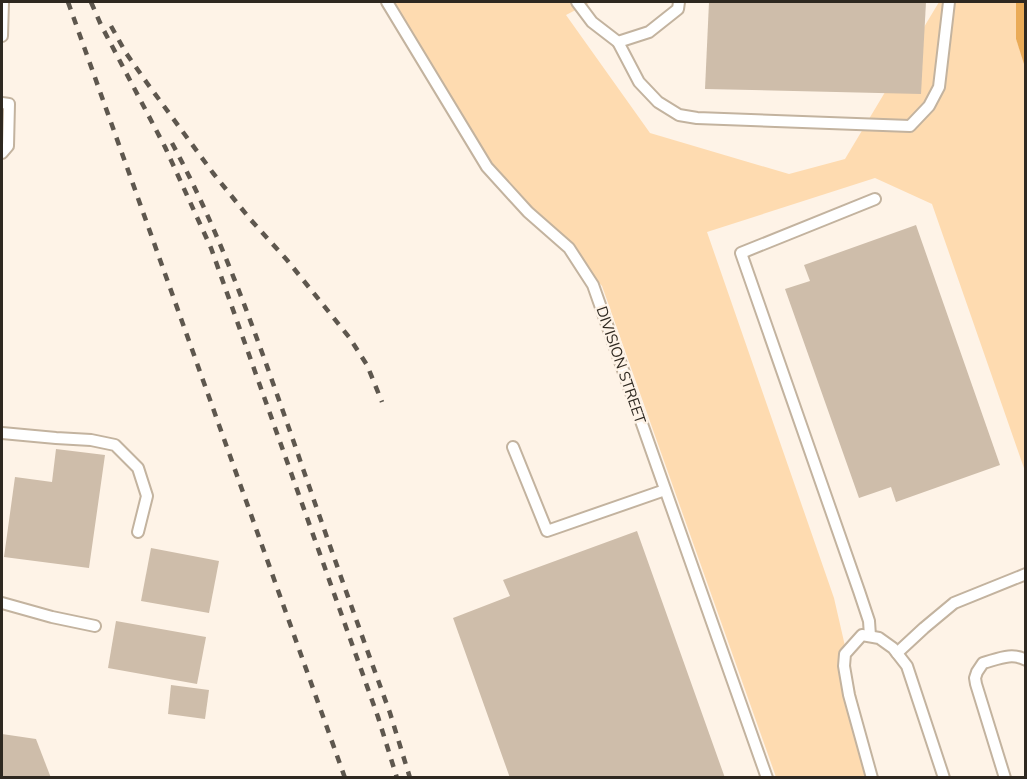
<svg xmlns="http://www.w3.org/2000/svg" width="1027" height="779" font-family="'Nunito Sans',sans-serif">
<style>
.green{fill:#fedbb0}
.forest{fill:#eaab57}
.building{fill:#cebdaa}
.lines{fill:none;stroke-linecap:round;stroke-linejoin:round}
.lane-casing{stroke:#c3b39f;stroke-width:14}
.lane{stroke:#fff;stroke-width:10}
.rail{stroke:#5e574e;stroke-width:4.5;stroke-dasharray:8 8;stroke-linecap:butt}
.labels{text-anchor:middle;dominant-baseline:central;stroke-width:5;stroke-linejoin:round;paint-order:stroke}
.street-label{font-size:15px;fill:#2e2820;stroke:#fef3e7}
</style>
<rect width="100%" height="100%" fill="#fef3e7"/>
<polygon class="green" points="382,2 591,2 566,15 650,133 789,174 845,159 939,2 1016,2 1016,39 1026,67 1025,471 932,204 875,178 707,232 834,598 875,777 776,777 602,286 456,126"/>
<polygon class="forest" points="1016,2 1025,2 1025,67 1016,39"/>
<g class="building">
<polygon points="709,2 926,2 921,94 705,89"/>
<polygon points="916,225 1000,465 896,502 891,487 859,498 785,289 810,281 804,265"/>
<polygon points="56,449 105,455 89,568 4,557 15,477 52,482"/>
<polygon points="637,531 725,778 510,778 453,618 510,596 503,580"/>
<polygon points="151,548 219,561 209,613 141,601"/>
<polygon points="116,621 206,637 197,684 108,668"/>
<polygon points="171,685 209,690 205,719 168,714"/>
<polygon points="2,734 36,739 51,778 2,778"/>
</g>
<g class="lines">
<defs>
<g id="lane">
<polyline points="387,2 487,167 528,212 569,248 593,285 767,778"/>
<polyline points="577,2 592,22 618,42 639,82 658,102 679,115 697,118 910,126 929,106 939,87 949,2"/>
<polyline points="2,36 3,2"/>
<polyline points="618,42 649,32 678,9 679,2"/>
<polyline points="2,103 9,104 8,146 2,153"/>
<polyline points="2,433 56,438 91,440 115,445 138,468 147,496 138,532"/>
<polyline points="513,447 547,531 665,490"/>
<polyline points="2,603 52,617 95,626"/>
<polyline points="870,636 869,621 859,591 741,253 875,199"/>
<polyline points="897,653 924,628 954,603 1026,574"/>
<polyline points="872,778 849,695 844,666 845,654 862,635 879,638 893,648 907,666 944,778"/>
<path d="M1005,778l-29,-94 -1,-6 2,-6 6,-9c15,-4 29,-11 43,-3"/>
</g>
</defs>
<use href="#lane" class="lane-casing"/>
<use href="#lane" class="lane"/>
<g class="rail">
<polyline points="68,2 345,778"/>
<polyline points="91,2 101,25 165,147 211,248 378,717 397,778"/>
<polyline points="111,26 126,53 147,83 213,173 250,219 287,260 349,337 367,365 382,402"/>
<path d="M172,143c50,93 84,192 119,291 32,93 65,186 99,279l20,65"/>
</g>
</g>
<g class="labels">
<g class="street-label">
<text transform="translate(621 365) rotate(71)">DIVISION STREET</text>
</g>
</g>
<rect width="1027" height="779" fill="none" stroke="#2e2820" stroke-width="6"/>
</svg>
